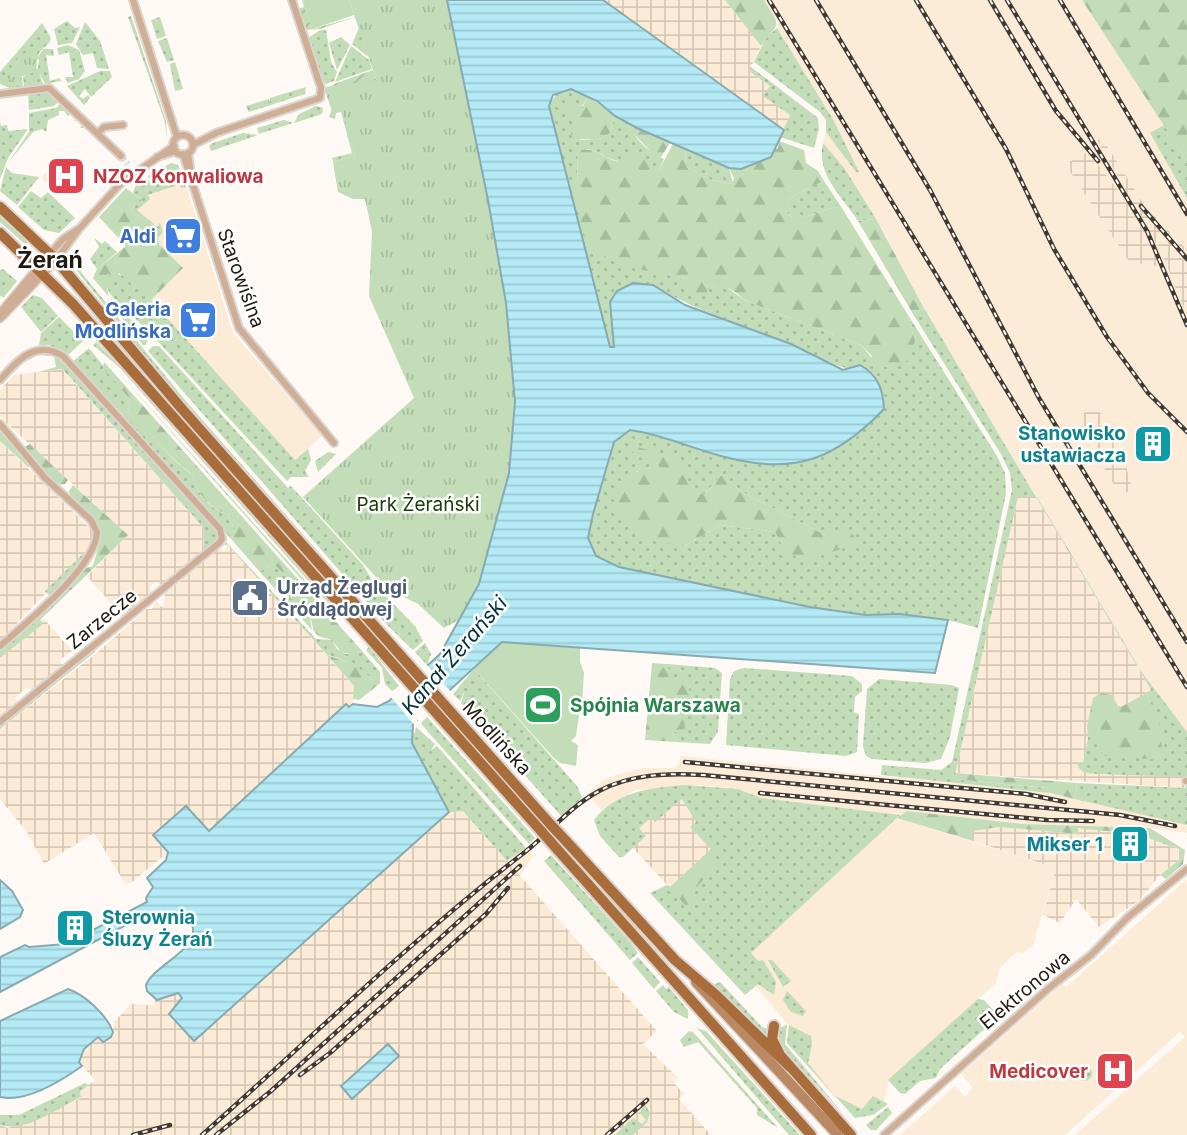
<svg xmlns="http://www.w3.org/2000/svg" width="1187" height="1135" font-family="Inter,sans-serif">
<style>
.built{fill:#fcebd7}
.industrial{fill:url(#industrial-grid)}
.grass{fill:url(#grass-dots);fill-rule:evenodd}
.forest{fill:url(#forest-firs)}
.park{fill:url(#park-tufts)}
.garden{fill:url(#garden-furrows)}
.pitch{fill:#c2ddb8}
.water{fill:url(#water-rules);stroke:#87abb0;stroke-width:2}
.pier{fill:#fef9f4}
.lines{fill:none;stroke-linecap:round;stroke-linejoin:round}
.minor-tunnel{stroke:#ddd7d2;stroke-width:6;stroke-dasharray:6 3;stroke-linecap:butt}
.minor-casing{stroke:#dbd5cf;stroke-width:10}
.tertiary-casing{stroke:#dbd5cf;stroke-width:11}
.secondary-casing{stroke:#dbd5cf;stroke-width:13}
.primary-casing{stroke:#dbd5cf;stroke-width:14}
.minor{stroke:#d0ae95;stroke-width:6}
.tertiary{stroke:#d0ae95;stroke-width:8}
.secondary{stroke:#ba8863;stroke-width:10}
.primary{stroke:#a96d3c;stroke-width:10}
.rail-casing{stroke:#413930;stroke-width:4.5}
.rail{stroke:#fff;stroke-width:2;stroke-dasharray:5;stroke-linecap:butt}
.primary-bridge-casing{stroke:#dbd5cf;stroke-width:14;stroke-linecap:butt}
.primary-bridge{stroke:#a96d3c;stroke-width:10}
.labels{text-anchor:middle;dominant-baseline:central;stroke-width:5;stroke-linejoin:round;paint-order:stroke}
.health-label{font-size:19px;font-weight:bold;fill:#be3a42;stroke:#fff;text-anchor:start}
.shop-label{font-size:19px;font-weight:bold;fill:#366cbe;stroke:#fff;text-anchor:end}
.street-label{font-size:19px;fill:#21190f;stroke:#fff}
.culture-label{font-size:19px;font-weight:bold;fill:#0d838f;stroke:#fff;text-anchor:end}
.park-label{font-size:19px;fill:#1a3b06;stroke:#fff}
.service-label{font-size:19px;font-weight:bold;fill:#4e5e75;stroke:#fff;text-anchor:start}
.leisure-label{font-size:19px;font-weight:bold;fill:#27864d;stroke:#fff;text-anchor:start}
.water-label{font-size:21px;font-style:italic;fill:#00333c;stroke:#fff}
.quarter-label{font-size:23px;font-weight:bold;fill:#21190f;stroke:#fff}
</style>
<defs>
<pattern id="industrial-grid" width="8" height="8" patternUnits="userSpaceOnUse" patternTransform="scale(1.75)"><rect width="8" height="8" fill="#fcebd7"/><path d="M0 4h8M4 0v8" fill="none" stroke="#d8c9b7"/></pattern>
<pattern id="grass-dots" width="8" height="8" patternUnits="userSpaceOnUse" patternTransform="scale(1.75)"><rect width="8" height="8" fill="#c2ddb8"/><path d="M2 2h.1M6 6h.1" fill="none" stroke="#a6bd9d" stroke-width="1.8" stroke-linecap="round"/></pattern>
<pattern id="forest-firs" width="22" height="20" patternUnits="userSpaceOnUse" patternTransform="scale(1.75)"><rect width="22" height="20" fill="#c2ddb8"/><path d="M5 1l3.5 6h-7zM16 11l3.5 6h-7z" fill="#a6bd9d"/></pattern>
<pattern id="park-tufts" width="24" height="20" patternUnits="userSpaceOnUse" patternTransform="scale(1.75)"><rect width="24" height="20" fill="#c2ddb8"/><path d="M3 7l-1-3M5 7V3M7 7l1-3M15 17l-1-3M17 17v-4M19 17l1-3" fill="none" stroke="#a6bd9d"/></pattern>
<pattern id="garden-furrows" width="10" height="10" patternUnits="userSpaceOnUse" patternTransform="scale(1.75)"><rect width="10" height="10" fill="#c2ddb8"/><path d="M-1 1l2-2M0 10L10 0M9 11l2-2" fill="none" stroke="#a6bd9d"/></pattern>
<pattern id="water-rules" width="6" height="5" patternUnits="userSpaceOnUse" patternTransform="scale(1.75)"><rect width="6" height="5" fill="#b3eaf5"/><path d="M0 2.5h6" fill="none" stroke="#9ac8d1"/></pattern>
</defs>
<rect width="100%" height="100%" fill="#fef9f4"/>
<g class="built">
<polygon points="764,0 1082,0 1187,161 1187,750 928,315 882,229 845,169 823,143 826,132 858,172 834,121 777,28 778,22"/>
<polygon points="65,165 79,178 71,186 65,180 61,184 48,184 41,178 52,166"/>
<polygon points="182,173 233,333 322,436 295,460 151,300 183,268 159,244 158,238 163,232 130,210"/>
<polygon points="680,756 1044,792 1187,824 1187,833 1150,828 1022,824 907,811 900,815 760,798 738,789 699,785 636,790 601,810 587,794 602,781 616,775 643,768 674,768 679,764"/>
<polygon points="897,818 1056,868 1033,945 1022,954 1018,951 1000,968 996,983 889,1080 884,1102 869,1115 834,1097 787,1042 789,1026 738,964"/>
<polygon points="526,848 533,856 520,875 507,861"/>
<polygon points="1187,879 1187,1135 1075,1135 1185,1037 1180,1032 1065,1135 900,1135 955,1086 965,1097 973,1088 961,1074 1062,984 1066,987 1074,980"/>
</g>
<g class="industrial">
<polygon points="603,0 725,0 761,46 749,71 770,86 764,96 790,115 784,130"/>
<polygon points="1102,138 1145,206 1187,250 1187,316 1162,254 1097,140"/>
<polygon points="1088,152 1133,210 1163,268 1129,261 1126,257 1065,164"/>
<polygon points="62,369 203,527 204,551 162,585 155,582 150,586 152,593 123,617 87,576 128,535 0,417 0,390 14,375"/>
<polygon points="1093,408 1108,418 1117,432 1132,489 1121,496 1074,419"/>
<polygon points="0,441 94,532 86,551 0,641"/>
<polygon points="1018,497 1036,497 1187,750 1185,788 955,773"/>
<polygon points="227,543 354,686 353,704 349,707 345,704 209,831 185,806 168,852 132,882 126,885 94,833 44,864 27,832 0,799 0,729 99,651 147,609 152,609 156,601 161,607 164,605 165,594 220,548 225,552"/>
<polygon points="44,619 72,651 60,660 63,665 32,690 26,688 15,698 18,703 0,718 0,658 42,624 40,621"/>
<polygon points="682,799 697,822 690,827 711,849 670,888 633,848 646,836 639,828 651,818 655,821"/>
<polygon points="452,810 463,811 657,1031 643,1044 678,1078 674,1083 684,1094 679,1099 711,1135 0,1135 0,1125 8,1128 81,1098 80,1091 95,1080 79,1062 84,1050 98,1037 113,1032 114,1022 131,1004 154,1005 155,999 163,999 178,993 182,998 194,1041"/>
<polygon points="999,827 1077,834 1078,828 1087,827 1136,834 1179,849 1179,860 1160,875 1139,901 1099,927 1076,899 1060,923 1043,915 1056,868 973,841 973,831"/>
</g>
<g class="grass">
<polygon points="131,16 166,121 167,141 165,122 128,17"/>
<polygon points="160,17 166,36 157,39 151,20"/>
<polygon points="67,21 75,28 80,27 72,43 58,45 54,29"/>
<polygon points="85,22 100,41 109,69 97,68 93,53 83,55 76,44"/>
<path d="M42,23l9,15c-1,9 -12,9 -13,19l5,-8h10l1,7 -8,-1 4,26 10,-3 1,3 -16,3 -6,-12 4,12 -19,3 -1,-10 15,-9 1,-9 -24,9 -9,8 16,1 1,11 -11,1 -12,-5v-12z"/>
<polygon points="359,28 368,55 367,56 352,44"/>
<polygon points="777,28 834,121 859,172 856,172 826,132 826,120 820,112 754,62 766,38"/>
<polygon points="320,30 326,30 331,62 337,72 334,81 326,84 322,81 308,38"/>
<polygon points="341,37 350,45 337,70 329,43"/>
<polygon points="167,38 174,60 167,62 158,41"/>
<polygon points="68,45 79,50 85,71 79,79 68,83 65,77 73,77 69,52 59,55 57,48"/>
<polygon points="351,46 369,60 372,69 335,82"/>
<polygon points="175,62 183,89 175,91 170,64"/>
<polygon points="751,67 818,118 819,129 814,148 780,137 790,115 763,96 770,86 749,71"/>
<polygon points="100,71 110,71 112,77 91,97 85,89 79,96 83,99 88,95 90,98 84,105 67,86"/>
<polygon points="306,87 305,94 249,112 246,106 269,99 270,103 270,98"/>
<path d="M570,89l18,7 -5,9 -13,5 4,1 6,29h18l12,-7 5,-17 15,8c2,15 26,33 34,35l-5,11c-15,-3 -30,-6 -45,-10 -12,-3 -22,-15 -36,-9l-1,31 78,88 56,17 12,-2 23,16 115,44 10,12 44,-16 -7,-26 89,141 8,17 1,21 -28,134 -30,-8 -48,-6 -35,1 -55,-8 -191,-40 -23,-10 -8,-19 5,-24 21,-72 16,-12 30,4 69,24 155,-49 -1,-16 -10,-20c-40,-4 -50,-16 -85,-30 -46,-19 -93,-32 -135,-58l-43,17 4,45 -4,1 -61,-243 10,-14zM654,460l33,21 10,12 8,1 16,-19 21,17 83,43 -38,18 -12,-21 -54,-7 -37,21 -48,-75h15l8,-4z"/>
<polygon points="47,90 60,100 54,106 29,110 28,93"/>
<polygon points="62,102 87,127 86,128 80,128 83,124 77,119 74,122 76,118 71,113 68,116 64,111 59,111 59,115 48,120 46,132 42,129 33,132 8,163 29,132 29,113 56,108"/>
<polygon points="316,106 323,108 322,114 294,123 299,114"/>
<polygon points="343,107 355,156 333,162 332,158 352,153 341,112 336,113 335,119 329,117 332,109"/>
<polygon points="284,120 293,123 259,134 257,128"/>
<polygon points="0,121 1,126 7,125 8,131 28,129 8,158 0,179"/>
<polygon points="1164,125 1187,161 1187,198 1150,133"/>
<polygon points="243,133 258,135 211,151 209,146 213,143"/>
<path d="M823,143l22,26 31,50 -18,2c-16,-25 -42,-46 -35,-78z"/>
<polygon points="685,148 729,168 733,184 711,180 686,167"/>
<polygon points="171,163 178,165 186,187 181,188 180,184 148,195 150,199 137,210 157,227 160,223 163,232 130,210 142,200 133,193 136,184 146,178 150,183 152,181 148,176"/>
<polygon points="6,167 12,173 39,177 17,205 0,191"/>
<polygon points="824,181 840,205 802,218 792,218 786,211 786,203 794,195"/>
<polygon points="31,191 41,198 48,192 75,218 59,233 44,230 18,207"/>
<polygon points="0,214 30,241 25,244 0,222"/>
<polygon points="94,238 102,244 105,241 117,252 97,269 90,259 99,247"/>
<polygon points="70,253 76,254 81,272 185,400 357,596 182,402 69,261"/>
<polygon points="3,269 17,281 4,297 0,296 0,270"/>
<polygon points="109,272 125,276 151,300 295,460 308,449 311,460 305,471 309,477 291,477 287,481 152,335 111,295 107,288"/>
<polygon points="33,295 42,298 58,316 41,332 21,307"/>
<polygon points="106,297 148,335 146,345 143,345"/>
<polygon points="924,308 1036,497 1018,497 954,779 1047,788 1050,793 881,775 882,765 941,770 952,762 1012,490 1010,473 1001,454 913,314"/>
<polygon points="59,317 83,341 67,356 50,345 39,345 41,333"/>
<polygon points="96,342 132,378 328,598 342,619 120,368 93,345"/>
<polygon points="153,346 159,346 288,488 291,486 363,565 375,585 415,626 423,641 413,650 386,624 148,351"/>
<path d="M89,348l41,51 -2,12c24,21 38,46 64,63 3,18 19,37 36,40l6,15 -2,11 -160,-178z"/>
<polygon points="112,365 328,606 334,616"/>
<polygon points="68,366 218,531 219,539 204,551 203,527 68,375"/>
<polygon points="328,452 336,454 318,472 315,461"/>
<path d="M226,542l90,97 16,1 5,9 9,5 16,-3 18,21v11l-2,2c-15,-15 -32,-26 -51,-30l-100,-111 -3,2z"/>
<polygon points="86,551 88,553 50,596 45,591"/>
<polygon points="272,563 288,577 285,590 310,618 312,630 260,572"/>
<polygon points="425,643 431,654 427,665 415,652"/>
<polygon points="369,647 399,686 392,691 385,684 382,668 366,650"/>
<polygon points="93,650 96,651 0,729 0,726"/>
<polygon points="667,664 715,668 722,673 718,731 710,744 677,742 672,733 685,729"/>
<path d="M1137,666l50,66v45l-90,-3c-10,-1 -17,0 -20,-11h6l5,-24 -1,-13 17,30 55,-38 -14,-24 6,-4z"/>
<polygon points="744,668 852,676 862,684 862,691 855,697 854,712 859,714 857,752 846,756 726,745 730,679 734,671"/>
<polygon points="474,669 577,786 583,799 562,817 461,703 465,690 460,701 453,694"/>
<polygon points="879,679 952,685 959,688 950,737 941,759 926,763 872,759 866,756 863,746 867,689"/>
<polygon points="427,717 535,838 529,844 428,732 421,723"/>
<polygon points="416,727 435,744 431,750 437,746 526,848 507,861 463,811 449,812 412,743 411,733 415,733"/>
<polygon points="1077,783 1185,788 1187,784 1187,825 1075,799"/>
<path d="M685,785l53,4 23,9 139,17 -149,138 7,8 5,-1 13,22 -2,13 -16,-11 -13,11 -95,-102 17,-8 3,2 41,-38 -21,-22 6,-5 -14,-23 -27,23 -4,-4 -12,10 7,8 -23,21h-4l-19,-21 -6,-16c22,-29 57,-32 91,-35z"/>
<polygon points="551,855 630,942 638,953 630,960 544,861"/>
<polygon points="638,957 660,982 654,989 632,963"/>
<polygon points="768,960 772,960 791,981 783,987"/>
<polygon points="720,982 762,1027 770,1030 769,1040 713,985"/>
<polygon points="663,985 666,989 669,987 688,1010 688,1019 674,1012 656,991"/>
<polygon points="787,991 806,1011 803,1016 791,1012 783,1000"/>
<polygon points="978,999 984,1000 999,1016 940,1069 936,1078 920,1081 905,1094 900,1093 888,1080"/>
<polygon points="787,1025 785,1044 845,1116 778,1043 775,1037 779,1028"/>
<polygon points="789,1025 811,1036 812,1045 808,1063 835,1096 862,1109 873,1096 888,1104 873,1115 855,1118 787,1043"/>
<polygon points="697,1028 706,1031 800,1135 789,1135"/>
<polygon points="689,1031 693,1032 778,1128 757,1115 757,1108 698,1042 684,1047 680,1040"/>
<circle cx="1084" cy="1073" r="8"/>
<path d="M85,1083l4,2 -9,6 1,6c-23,11 -55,36 -81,28v-10h19z"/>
<polygon points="644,1103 650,1113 647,1122 633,1135 615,1135 633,1118 642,1124 646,1120 640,1113"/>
<polygon points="888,1107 892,1113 876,1130 871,1130 866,1125"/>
</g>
<g class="forest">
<path d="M725,0h39c19,31 15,20 -3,46z"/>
<polygon points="1082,0 1187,0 1187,161"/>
<polygon points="588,96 615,116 610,133 598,140 575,139 571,135 574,112 562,110 564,105 583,106"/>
<polygon points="630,124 670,143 661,157 656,157 632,132"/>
<path d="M779,141l25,9 2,13 12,8 6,10 -30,14 -8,8v8l6,7h10l38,-13 68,110 7,26 -6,19 -17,8 -9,-1 -22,-22 -115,-44c-12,-10 -19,-17 -35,-14l-7,9 -17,-8 -2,-9c-26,-6 -82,-14 -97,-37 -9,-14 -10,-38 -14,-54l3,-6 1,-31c16,-7 30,12 42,10 5,-1 11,-6 15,-9l24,18 14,-26 12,4 1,19 25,13 21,4 2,-6 -5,-10 12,1 37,-21z"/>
<polygon points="126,188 142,200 130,210 163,232 158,238 159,244 183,268 151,300 119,273 114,278 107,273 112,280 107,288 109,297 93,278 97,269 126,246 99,217"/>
<polygon points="876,219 924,308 913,314 858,221"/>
<path d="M38,353c13,0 20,3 30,13v9l-6,-6 -24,3 18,-5 -2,-11 -16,-1 -21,11 9,-8z"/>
<path d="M104,362l258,289 -11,3 -10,-2 -9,-12c-6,-2 -11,-2 -16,-6 -5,-5 -2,-10 -6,-16 -10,-15 -30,-19 -22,-41l-16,-14 -12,9 -28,-32 2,-11 -6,-15c-16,-3 -33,-22 -36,-40 -26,-18 -41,-42 -64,-63l2,-12 -27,-31z"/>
<polygon points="0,428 31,465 28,467 0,441"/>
<polygon points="30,444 68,480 65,484 57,485 25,447"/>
<path d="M632,445l53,17 2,19 11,12 7,1 16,-19 21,17 83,43 24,-5 11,14 -54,15 -19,-5 -12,-22 -54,-7 -37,21 -37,-6 -26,-21 -7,-17c5,-9 11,-25 22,-30 7,-3 15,-1 23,-5l-5,-7 -16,-3 -6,-6z"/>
<polygon points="73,485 128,535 40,620 43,624 0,658 0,651 40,615 80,570 93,566 100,541 98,525 70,496 69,491"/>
<polygon points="1036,497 1037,497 1138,666 1137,666"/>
<polygon points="327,655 356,665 378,685 359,700 353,699 354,686"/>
<polygon points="652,663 667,664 671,677 688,683 692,705 684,713 685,729 672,733 677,742 645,740"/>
<polygon points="1101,693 1112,695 1119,708 1145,694 1159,718 1163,760 1104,756 1087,726 1093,698"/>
<polygon points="955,773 1077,783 1075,799 1050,793 1047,788 954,779"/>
<polygon points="907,811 1022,824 1150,828 1185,850 1183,864 1166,879 1160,875 1179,860 1179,849 1136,834 1078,828 1078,834 999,827 973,831 973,841 897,818"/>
<polygon points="711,849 717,865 691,893 695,916 670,888"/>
</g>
<g class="park">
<polygon points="349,0 447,0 488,200 506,303 515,402 509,473 479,584 461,619 444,628 418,604 386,588 303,497 414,398 369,296 372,232 365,199 353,199 338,192 333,162 355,156 342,109 332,111 324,88 354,79 376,79"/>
<polygon points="30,52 37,58 36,72 19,77 14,83 5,76 21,54"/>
</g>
<g class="garden">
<polygon points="302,0 312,29 355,17 320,29 305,30 299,9 304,7"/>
<polygon points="373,70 376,80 334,86 334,84"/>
</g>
<g class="pitch">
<polygon points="302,0 349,0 354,15 312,29"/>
<polygon points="502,642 580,648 580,662 584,673 582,703 576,708 579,715 576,736 571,741 578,745 576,766 560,763 553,757 474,669"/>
</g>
<g class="water">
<path d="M447,0h156l181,130 -13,27 -30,12 -12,-1 -92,-40 -22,-12 -18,-15 -26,-12 -18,6 -4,11 61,241h4l-4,-45 7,-11 16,-8 20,2 32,20 106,39 52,26 17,-5c18,10 23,24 24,44 -47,49 -88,66 -155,49 -34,-8 -64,-23 -99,-28l-16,12 -21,72 -5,24 8,18 23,11 191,40 55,8 35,-1 48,6 -13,53 -433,-31 -89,82 -1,19 37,69 -255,229 -25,-27 13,-16 -4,-5 -21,7 -10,-9 -1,-6c9,-22 58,-36 45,-64l-14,-5 -22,1 -3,-6 -152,81v-35l25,-12 4,2 37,-3 81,-42 -1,-4 7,-11 -6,-9 19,-18 2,-8 -15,-17 33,-29 23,25 137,-127 3,3 4,-3 24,3 12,-6 51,-47 39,-70 30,-111 6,-71 -9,-99 -18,-103z"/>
<polygon points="0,880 12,891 23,910 20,917 0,929"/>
<path d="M68,989c17,6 39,26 45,43l-2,5 -8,5 -5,-5 -14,12 -5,13 3,4c-21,15 -56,37 -82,31v-76z"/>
<polygon points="388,1044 399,1056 352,1099 341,1086"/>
</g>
<polygon class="pier" points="426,664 452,693 420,722 416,719 419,723 416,727 390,696"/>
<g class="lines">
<polyline class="minor-tunnel" points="121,156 128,164"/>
<defs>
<g id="minor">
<polyline points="133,0 177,137"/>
<polyline points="0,94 49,88 121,156"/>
<polyline points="98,133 104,127 123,125"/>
<circle cx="183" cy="145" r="10"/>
<polyline points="193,145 216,133 320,98 321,88 292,0"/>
<polyline points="188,153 191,175"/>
<polyline points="183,154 239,328 334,443"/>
<polyline points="157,157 176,151"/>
<polyline points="50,254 63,239 77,230"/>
<polyline points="56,260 79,229 121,183 174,146"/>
<path d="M0,380c17,-19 35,-41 63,-24l157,173 2,10 -3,4 -219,179"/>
<path d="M0,424l45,54 46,42 6,12c-1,35 -71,91 -97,114"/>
<polyline points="1186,781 1187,781"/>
<polyline points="884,1135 1049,988 1091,955 1128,917 1187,869"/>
</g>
<g id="tertiary">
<polyline points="0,314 50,254"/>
<polyline points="0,318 56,260"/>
</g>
<polyline id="secondary" points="696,982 838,1135"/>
<g id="primary">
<polyline points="0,207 56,260 182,409 551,825"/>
<polyline points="0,233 73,304 542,832"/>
<polyline points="566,841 675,960 715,994 790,1067"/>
<polyline points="557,849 811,1135"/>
<polyline points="774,1026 772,1039 780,1055 851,1135"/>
</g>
</defs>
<use href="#minor" class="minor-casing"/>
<use href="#tertiary" class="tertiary-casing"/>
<use href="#secondary" class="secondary-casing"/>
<use href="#primary" class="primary-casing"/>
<use href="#minor" class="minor"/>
<use href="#tertiary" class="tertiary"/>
<use href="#secondary" class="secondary"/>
<use href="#primary" class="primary"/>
<defs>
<g id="rail">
<polyline points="769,0 1187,687"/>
<polyline points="816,0 930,190 1039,398 1187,642"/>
<polyline points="916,0 1006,149 1054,249 1107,337 1148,393 1187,432"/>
<polyline points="990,0 1056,111 1098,161"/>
<polyline points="1007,0 1147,231 1187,325"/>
<polyline points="1060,0 1187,214"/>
<polyline points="1141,206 1187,259"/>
<polyline points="685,762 1026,794 1065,802"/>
<polyline points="760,793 1047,820 1093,821"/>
<polyline points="300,1075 330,1053 486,914 508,888"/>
<polyline points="133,1135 170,1125"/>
<path d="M202,1135c107,-95 210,-196 323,-283 25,-20 46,-46 74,-61 32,-17 68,-18 104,-16l417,40 55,11"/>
<polyline points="216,1135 271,1091 520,866"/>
<polyline points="607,1135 647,1100"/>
</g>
</defs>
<use href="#rail" class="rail-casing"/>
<use href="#rail" class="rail"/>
<defs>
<g id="primary-bridge">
<polyline points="551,825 566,841"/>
<polyline points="542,832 557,849"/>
</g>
</defs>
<use href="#primary-bridge" class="primary-bridge-casing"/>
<use href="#primary-bridge" class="primary-bridge"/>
</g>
<defs>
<symbol id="hospital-square" viewBox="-11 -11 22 22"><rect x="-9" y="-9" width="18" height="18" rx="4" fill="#e0444e" stroke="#fff"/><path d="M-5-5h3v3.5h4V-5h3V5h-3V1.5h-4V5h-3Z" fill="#fff"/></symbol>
<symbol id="supermarket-square" viewBox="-11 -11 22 22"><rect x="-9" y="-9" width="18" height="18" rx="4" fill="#3f7fe0" stroke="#fff"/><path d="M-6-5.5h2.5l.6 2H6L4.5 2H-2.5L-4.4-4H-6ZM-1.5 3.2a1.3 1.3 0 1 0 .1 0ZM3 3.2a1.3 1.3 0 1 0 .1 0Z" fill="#fff"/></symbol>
<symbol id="building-square" viewBox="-11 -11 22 22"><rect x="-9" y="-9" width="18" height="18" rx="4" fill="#0f9aa8" stroke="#fff"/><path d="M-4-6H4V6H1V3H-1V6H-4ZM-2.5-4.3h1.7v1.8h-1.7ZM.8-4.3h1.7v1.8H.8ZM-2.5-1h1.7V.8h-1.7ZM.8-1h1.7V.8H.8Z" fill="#fff"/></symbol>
<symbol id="civic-square" viewBox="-11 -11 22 22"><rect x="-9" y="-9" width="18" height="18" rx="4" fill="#5c6f8a" stroke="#fff"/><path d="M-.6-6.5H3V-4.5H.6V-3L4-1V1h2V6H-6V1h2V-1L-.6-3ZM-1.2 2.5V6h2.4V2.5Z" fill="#fff"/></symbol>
<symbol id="stadium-square" viewBox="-11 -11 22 22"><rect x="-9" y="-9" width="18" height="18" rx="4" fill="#2e9e5b" stroke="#fff"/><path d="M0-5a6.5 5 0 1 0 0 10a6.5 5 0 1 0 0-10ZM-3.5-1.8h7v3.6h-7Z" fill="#fff"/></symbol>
</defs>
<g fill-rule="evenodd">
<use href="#hospital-square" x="44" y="154" width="44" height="44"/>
<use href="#supermarket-square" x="161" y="214" width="44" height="44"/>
<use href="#supermarket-square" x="176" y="298" width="44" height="44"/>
<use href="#building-square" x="1131" y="422" width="44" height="44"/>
<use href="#civic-square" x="228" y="576" width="44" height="44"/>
<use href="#stadium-square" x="521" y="683" width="44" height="44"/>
<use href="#building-square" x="1108" y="822" width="44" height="44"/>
<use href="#building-square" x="53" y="906" width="44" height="44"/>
<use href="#hospital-square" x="1093" y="1049" width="44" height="44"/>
</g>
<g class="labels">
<g class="health-label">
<text x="93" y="176">NZOZ Konwaliowa</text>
<text x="1088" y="1071" text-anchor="end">Medicover</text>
</g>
<g class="shop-label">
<text x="156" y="236">Aldi</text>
<text x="171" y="309">Galeria<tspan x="171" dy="22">Modlińska</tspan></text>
</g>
<g class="street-label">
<text transform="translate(241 278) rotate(70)">Starowiślna</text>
<text transform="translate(102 619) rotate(-39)">Zarzecze</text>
<text transform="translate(497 738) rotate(48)">Modlińska</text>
<text transform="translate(1025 990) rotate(-40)">Elektronowa</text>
</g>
<g class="culture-label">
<text x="1126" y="433">Stanowisko<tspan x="1126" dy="22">ustawiacza</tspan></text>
<text x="1103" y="844">Mikser 1</text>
<text x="102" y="917" text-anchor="start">Sterownia<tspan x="102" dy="22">Śluzy Żerań</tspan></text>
</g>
<g class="park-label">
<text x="418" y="504">Park Żerański</text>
</g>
<g class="service-label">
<text x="277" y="587">Urząd Żeglugi<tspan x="277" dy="22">Śródlądowej</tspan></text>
</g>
<g class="leisure-label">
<text x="570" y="705">Spójnia Warszawa</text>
</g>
<g class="water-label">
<text transform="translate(454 655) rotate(-49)">Kanał Żerański</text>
</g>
<g class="quarter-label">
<text x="50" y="260">Żerań</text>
</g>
</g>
</svg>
